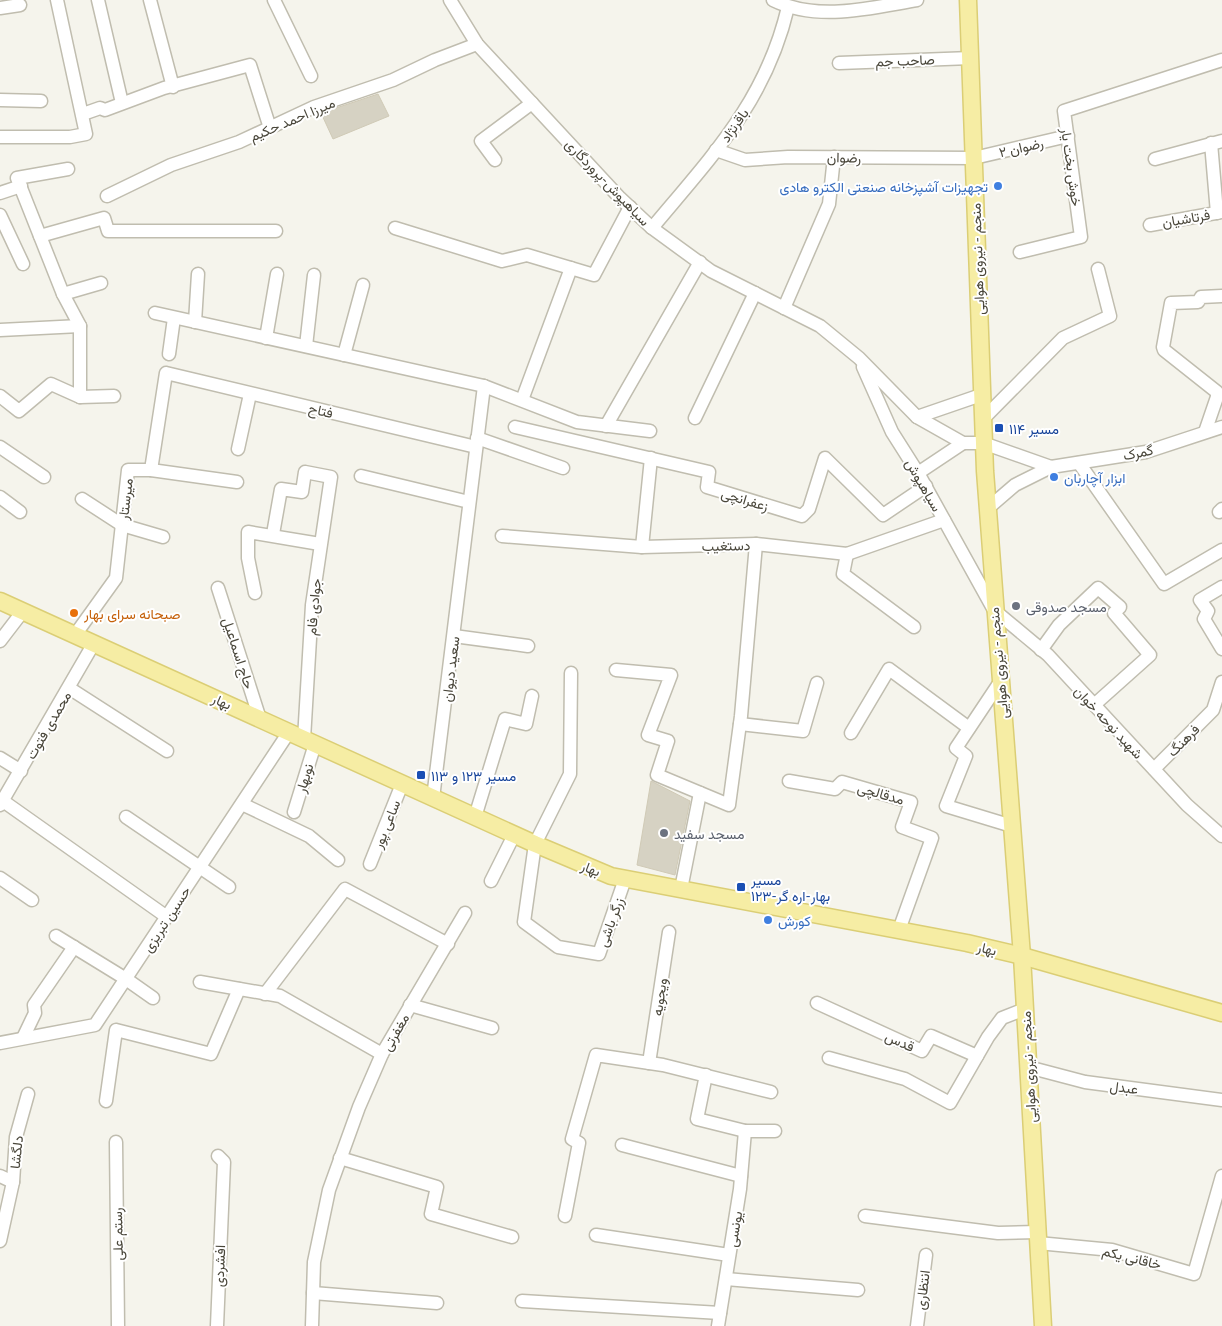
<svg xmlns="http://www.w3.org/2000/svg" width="1222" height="1326" font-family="Lato,Vazirmatn,sans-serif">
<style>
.building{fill:#d6d2c3;stroke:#d0cab6}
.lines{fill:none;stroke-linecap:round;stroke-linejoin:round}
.minor-casing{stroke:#c0bdaf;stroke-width:15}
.major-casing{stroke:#dbce75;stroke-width:19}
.minor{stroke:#fff;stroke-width:12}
.major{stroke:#f6eda4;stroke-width:16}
.shop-dot{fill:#3f7fe0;stroke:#fff;stroke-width:2}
.transit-dot{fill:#1a4fb4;stroke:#fff;stroke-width:2}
.worship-dot{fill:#6b7280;stroke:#fff;stroke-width:2}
.food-dot{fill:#e8710a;stroke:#fff;stroke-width:2}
.labels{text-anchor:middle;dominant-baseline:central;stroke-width:4;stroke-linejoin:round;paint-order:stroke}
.street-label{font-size:14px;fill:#49463a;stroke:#fff}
.shop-label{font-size:14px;fill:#366cbe;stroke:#fff;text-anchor:start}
.transit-label{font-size:14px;fill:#164399;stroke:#fff;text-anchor:start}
.worship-label{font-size:14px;fill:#5b616d;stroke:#fff;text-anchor:start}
.food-label{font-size:14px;fill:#c56008;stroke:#fff;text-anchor:start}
</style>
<rect width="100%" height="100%" fill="#f5f4ec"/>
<g class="building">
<polygon points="378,94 389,116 333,139 321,113"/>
<polygon points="651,781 690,801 675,875 637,865"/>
</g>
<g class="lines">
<defs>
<g id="minor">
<polyline points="98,0 122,103"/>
<polyline points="150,0 173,87"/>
<polyline points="274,0 311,76"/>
<polyline points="450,0 477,44 620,198 652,228 711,271 820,326 859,358 917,417 963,443 983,443 1051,467"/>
<path d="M773,0c45,22 97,8 144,0"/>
<polyline points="0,8 20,5"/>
<polyline points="839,63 971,58"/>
<polyline points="0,100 41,101"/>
<polyline points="83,114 100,108 105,110 164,88 250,65 270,128"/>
<polyline points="0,137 70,137 86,134 57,0"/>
<polyline points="1211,143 1217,213"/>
<polyline points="716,150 745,160 788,157 974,158 1068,136"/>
<polyline points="1155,159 1222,141"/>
<polyline points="495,160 481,141 532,103"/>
<polyline points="68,169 17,178 63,294 80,326 80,397"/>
<polyline points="0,193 21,186"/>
<polyline points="107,196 171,165 239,142 314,107 393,80 435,60 477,44"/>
<polyline points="0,215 23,264"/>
<polyline points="1150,225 1222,212"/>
<polyline points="395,228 502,261 527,255 594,275 630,207"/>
<path d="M652,228c60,-72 114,-127 136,-221"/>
<polyline points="40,236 104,218 108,231 276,231"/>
<polyline points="1020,252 1081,237 1064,111 1222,60"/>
<polyline points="63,294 101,283"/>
<polyline points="784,308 829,204 834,157"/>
<polyline points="155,313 484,386 577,422 650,431"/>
<polyline points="195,322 198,274"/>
<polyline points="0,330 80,326"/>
<polyline points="266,338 277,274"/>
<polyline points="306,346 314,275"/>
<polyline points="169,354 174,318"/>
<polyline points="344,355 363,285"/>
<polyline points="863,367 892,432 918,473 994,610 1048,655 1187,805 1222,836"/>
<polyline points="0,396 19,411 51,384 80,397 114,396"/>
<polyline points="522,400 571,268"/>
<polyline points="917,417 981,395"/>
<polyline points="695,418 755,293"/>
<polyline points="983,419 1063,338 1110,316 1098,269"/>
<polyline points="606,426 700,262"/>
<polyline points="515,427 709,472 707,487 802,516 809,509 825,458 883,515 926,486"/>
<polyline points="1205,432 1217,397 1217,392 1164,350 1163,347 1171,303 1198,302 1201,297 1222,296"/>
<polyline points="477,438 563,468"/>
<polyline points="0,447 44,477"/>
<polyline points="238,449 250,394"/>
<polyline points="1079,463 1164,584 1222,550"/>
<polyline points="151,470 237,482"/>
<polyline points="918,473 963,443"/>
<polyline points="361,476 469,502"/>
<polyline points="0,497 20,512"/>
<polyline points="82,499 122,525 163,537"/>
<polyline points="987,509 1015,485 1051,467 1146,452 1222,427"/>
<polyline points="1219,512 1222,509"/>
<polyline points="273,534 281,489 302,492 305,472 331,477 312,605 304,739"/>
<polyline points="502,536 642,547 756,544 847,554 944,520"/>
<polyline points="642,547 651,458"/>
<polyline points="847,554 843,574 914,627"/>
<polyline points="1222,587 1200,600 1208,611 1204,619 1222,649"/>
<polyline points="218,588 260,719"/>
<polyline points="255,593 248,558 248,532 320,544"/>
<polyline points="75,635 116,578 128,470 151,470 166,373 476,447"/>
<polyline points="454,636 528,646"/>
<polyline points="0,641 23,611"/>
<polyline points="1041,650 1059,625 1098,588 1120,607 1114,613 1150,655 1094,705"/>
<polyline points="616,670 671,675 648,735 668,741 657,775 729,805 741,716 756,544"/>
<polyline points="571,673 570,774 535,844 524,922 558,947 599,954 625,879"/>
<polyline points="1000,682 956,748 966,756 946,806 1012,826"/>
<polyline points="69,688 167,751"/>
<polyline points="740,724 803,731 817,683"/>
<polyline points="851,733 889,669 969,728"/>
<polyline points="0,758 21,771"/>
<polyline points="1154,769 1213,710 1222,682"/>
<polyline points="789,781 835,789 842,782 911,802 902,827 932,838 899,930"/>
<polyline points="433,798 484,386"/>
<polyline points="3,801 167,917"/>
<polyline points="242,804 309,836 338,860"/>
<polyline points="0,805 94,643"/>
<polyline points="294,812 315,744"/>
<polyline points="126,817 229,887"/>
<polyline points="475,817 505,719 526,724 532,696"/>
<polyline points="370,864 402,784"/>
<polyline points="0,878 32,900"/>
<polyline points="491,881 514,835"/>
<polyline points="681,889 700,793"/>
<polyline points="56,936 126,979 153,998"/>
<polyline points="200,982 280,996 382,1054"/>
<polyline points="265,994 345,889 448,944"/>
<polyline points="817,1003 922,1051 931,1036 977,1056"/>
<polyline points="410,1005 492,1028"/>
<polyline points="23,1038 35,1013 34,1005 74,947"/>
<polyline points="0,1043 95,1025 289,732"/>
<polyline points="829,1058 905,1079 950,1103 988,1037 1002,1018 1025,1009"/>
<polyline points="649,1063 669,932"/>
<polyline points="1028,1067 1085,1082 1222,1100"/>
<polyline points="706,1075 697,1119 745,1131 775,1131"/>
<polyline points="106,1101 116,1030 211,1054 239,989"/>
<polyline points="116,1142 118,1326"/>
<polyline points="622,1145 741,1176"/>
<polyline points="340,1158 437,1187 431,1214 512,1237"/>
<polyline points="0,1176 13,1182"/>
<polyline points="565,1216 579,1143 572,1139 596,1055 663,1065 771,1092"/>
<polyline points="865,1216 998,1233 1038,1232"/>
<polyline points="596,1235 729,1255"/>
<polyline points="0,1241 13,1182 16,1137 28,1094"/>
<polyline points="1038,1243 1112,1250 1194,1274 1222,1176"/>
<polyline points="726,1279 858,1290"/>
<polyline points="313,1293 437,1303"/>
<polyline points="522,1301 720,1313"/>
<polyline points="217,1326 224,1162 218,1156"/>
<polyline points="312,1326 314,1262 329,1190 359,1107 382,1054 465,913"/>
<polyline points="718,1326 740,1189 745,1131"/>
<polyline points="917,1326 926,1255"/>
</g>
<g id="major">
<polyline points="968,0 985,471 1022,956 1043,1326"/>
<polyline points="0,601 535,844 611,876 967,943 1022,956 1222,1013"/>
</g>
</defs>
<use href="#minor" class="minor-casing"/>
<use href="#major" class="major-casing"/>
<use href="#minor" class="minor"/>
<use href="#major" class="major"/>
</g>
<g class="shop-dot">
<circle cx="998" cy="186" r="5"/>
<circle cx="1054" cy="477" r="5"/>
<circle cx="768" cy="920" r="5"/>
</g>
<g class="transit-dot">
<rect x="994" y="423" width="10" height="10" rx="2.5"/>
<rect x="416" y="770" width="10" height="10" rx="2.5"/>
<rect x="736" y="882" width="10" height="10" rx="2.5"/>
</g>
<g class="worship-dot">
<circle cx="1016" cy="606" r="5"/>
<circle cx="664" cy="833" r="5"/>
</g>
<circle class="food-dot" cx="74" cy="613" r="5"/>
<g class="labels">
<g class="street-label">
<text transform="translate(905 60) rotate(-2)">صاحب جم</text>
<text transform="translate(292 119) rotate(-23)">میرزا احمد حکیم</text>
<text transform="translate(734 125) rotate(-55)">باقرنژاد</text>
<text transform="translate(1021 147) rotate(-13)">رضوان ۲</text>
<text transform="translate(844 157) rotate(1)">رضوان</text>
<text transform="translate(1072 167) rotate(82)">خوش بخت یار</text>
<text transform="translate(608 182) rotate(46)">سیاهپوش-پروردگاری</text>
<text transform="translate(1186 218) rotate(-10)">فرتاشیان</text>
<text transform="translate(977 259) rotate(-92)">منجم - نیروی هوایی</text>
<text transform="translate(321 410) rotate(13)">فتاح</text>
<text transform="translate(1138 452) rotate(-12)">گمرک</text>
<text transform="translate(924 485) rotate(60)">سیاهپوش</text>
<text transform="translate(125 499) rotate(-83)">میرستار</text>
<text transform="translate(745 499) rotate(17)">زعفرانچی</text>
<text transform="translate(726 545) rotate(-1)">دستغیب</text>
<text transform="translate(313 607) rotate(-85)">جوادی فام</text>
<text transform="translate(239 653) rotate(72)">حاج اسماعیل</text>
<text transform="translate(998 663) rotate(-95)">منجم - نیروی هوایی</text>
<text transform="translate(450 669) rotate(-83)">سعید دیوان</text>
<text transform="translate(222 701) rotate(24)">بهار</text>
<text transform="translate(1109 722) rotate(47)">شهید نوحه خوان</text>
<text transform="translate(48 725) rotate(-60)">محمدی فتوت</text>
<text transform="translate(1183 740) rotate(-45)">فرهنگ</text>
<text transform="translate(304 778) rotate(-73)">نوبهار</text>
<text transform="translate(881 793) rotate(16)">مدقالچی</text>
<text transform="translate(386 824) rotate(-68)">ساعی پور</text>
<text transform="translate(591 868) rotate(21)">بهار</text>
<text transform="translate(166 919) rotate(-57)">حسین تبریزی</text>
<text transform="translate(610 922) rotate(-70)">زرگر باشی</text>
<text transform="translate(987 948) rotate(13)">بهار</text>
<text transform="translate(659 997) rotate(-82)">ویجویه</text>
<text transform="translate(395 1032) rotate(-60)">مغفرتی</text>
<text transform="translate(900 1041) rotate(24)">قدس</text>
<text transform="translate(1028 1067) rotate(-93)">منجم - نیروی هوایی</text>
<text transform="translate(1124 1087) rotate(7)">عبدل</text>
<text transform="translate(16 1152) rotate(-84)">دلگشا</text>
<text transform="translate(734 1229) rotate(-81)">یونسی</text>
<text transform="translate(117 1234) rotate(-91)">رستم علی</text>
<text transform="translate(1132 1257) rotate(14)">خاقانی یکم</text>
<text transform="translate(219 1266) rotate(-88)">افشردی</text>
<text transform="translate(922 1290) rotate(-83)">انتظاری</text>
</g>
<g class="shop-label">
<text x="988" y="186" text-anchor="end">تجهیزات آشپزخانه صنعتی الکترو هادی</text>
<text x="1064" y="477">ابزار آچاربان</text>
<text x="778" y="920">کورش</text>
</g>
<g class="transit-label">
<text x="1009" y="428">مسیر ۱۱۴</text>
<text x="431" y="775">مسیر ۱۲۳ و ۱۱۳</text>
<text x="751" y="879">مسیر<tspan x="751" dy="16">۱۲۳-بهار-اره گر</tspan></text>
</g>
<g class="worship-label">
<text x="1026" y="606">مسجد صدوقی</text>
<text x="674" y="833">مسجد سفید</text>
</g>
<g class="food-label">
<text x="84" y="613">صبحانه سرای بهار</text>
</g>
</g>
</svg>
